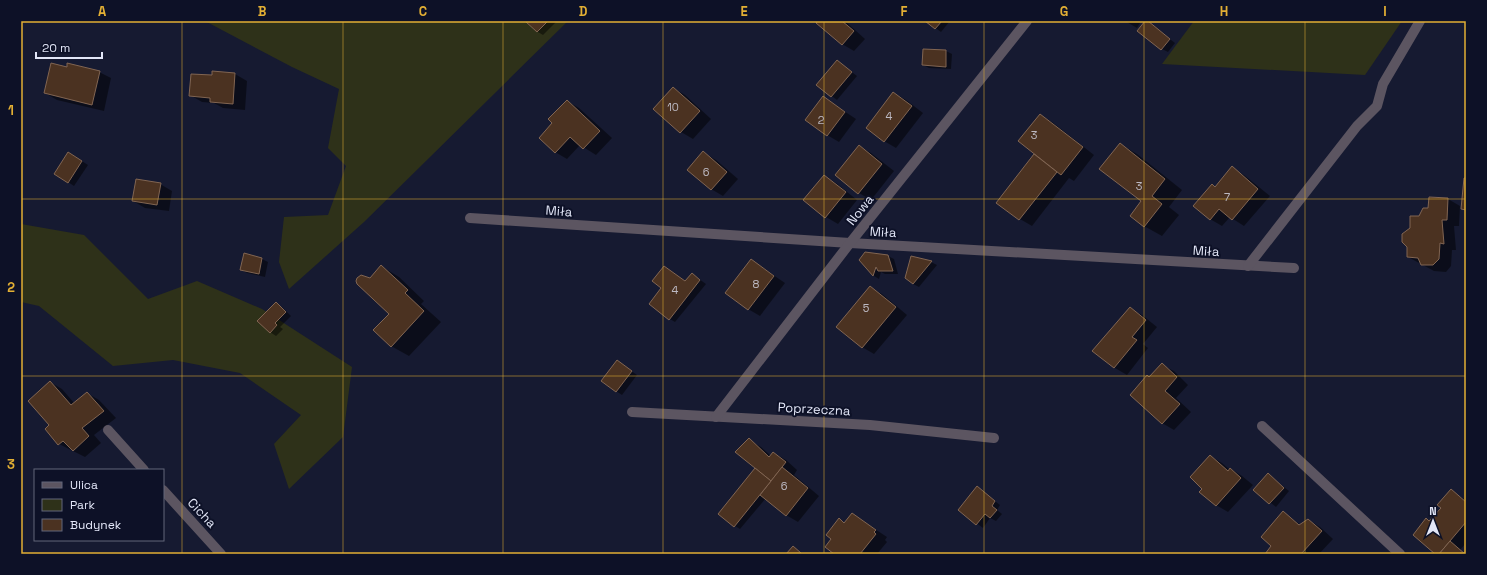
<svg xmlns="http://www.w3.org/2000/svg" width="1487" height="575" font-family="'Space Grotesk',sans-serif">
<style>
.green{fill:#2e3119}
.shadow{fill:#0007}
.building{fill:#4b3221;stroke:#816552}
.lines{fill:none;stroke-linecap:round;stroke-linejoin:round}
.lane{stroke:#5c5561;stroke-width:10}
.street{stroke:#5c5561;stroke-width:10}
.grid{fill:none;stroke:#e2af34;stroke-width:1;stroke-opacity:0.55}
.labels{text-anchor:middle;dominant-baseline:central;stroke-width:4;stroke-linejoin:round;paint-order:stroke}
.number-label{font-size:11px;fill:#bcb9c2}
.street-label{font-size:13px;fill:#e2e6f7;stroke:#0d1127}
.neatline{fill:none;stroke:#e2af34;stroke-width:1.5}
.grid-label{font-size:13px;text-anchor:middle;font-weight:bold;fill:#e2af34}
</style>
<rect width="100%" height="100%" fill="#161a31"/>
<g class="green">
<polygon points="205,21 568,21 364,222 289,289 279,262 284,217 328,215 346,166 328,148 339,89 292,67"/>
<polygon points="1194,21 1402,21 1365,75 1162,64"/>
<polygon points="21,224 84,235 148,299 197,281 262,309 352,367 343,437 289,489 274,444 301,415 240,373 173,360 113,366 39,306 21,302"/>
</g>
<g class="shadow">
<polygon points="527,21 557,21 543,35 538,32"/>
<polygon points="819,21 845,21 865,39 854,51 842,44"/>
<polygon points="926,21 950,21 941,32"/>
<polygon points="1125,21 1141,21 1137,28"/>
<polygon points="1146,21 1175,43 1168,52 1162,49"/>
<polygon points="924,50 946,51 952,54 951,69 929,68 923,65"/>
<polygon points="837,61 857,76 837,100 817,85"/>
<polygon points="99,72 111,78 104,111 57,100 45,93"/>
<polygon points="213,72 235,74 247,81 245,110 223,108 214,103 202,102 190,95 213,76"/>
<polygon points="673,88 685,95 711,119 693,139 681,132 655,109"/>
<polygon points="894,93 906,100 923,113 896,148 884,141"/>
<polygon points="823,97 856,119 839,142 827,135"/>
<polygon points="567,101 579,108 612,138 596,155 580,145 567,159 555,152"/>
<polygon points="1040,115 1052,122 1094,155 1074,181 1069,178 1032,226 1020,219 998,203 1036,154"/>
<polygon points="1120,144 1137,154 1182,190 1169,207 1179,215 1162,236 1144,226 1142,201"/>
<polygon points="859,146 871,153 894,171 871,200 859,193"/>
<polygon points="704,153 716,160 738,179 723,196 711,189"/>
<polygon points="74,156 88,165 74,186 68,182"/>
<polygon points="1232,168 1244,175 1270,196 1244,226 1230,217 1222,226 1210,219 1212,185 1216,187"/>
<polygon points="824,176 836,183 857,200 838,224 826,217 804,200"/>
<polygon points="160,184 172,191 169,211 145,208 133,201"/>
<polygon points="1448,199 1460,206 1459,226 1454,226 1456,250 1452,250 1451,266 1446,272 1434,271 1408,257 1411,228 1419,217 1429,209"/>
<polygon points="244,254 262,259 268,262 265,277 247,273 241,270"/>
<polygon points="888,256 894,259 898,274 885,274 881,272 879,279 874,276 860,260"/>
<polygon points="911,257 931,262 937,265 919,287 913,284"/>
<polygon points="751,260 785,283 760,316 748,309"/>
<polygon points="381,266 399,277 424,301 421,304 441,322 409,356 391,346 391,313 370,279"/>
<polygon points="692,274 706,284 675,322 670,319 685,282"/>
<polygon points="870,288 882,294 907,315 874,354 862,347"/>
<polygon points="276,304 282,307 291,316 280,327 283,329 276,336 270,332"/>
<polygon points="1130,309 1142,315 1157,327 1143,344 1148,348 1127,375 1115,368 1093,351"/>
<polygon points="617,361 637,375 622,395 616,391"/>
<polygon points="1162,365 1174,371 1188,385 1176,398 1191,412 1174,430 1162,423 1150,378"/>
<polygon points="50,382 62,389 75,404 87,393 99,400 116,418 94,435 101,443 85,457 59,444"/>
<polygon points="749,440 761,447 771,456 774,453 786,460 797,470 794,475 819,496 798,522 786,515 766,498 740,529 735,526 756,468"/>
<polygon points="1210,456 1222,463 1230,470 1231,469 1242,476 1253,485 1228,512 1216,505 1204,489"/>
<polygon points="1268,475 1289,491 1276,507 1254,490"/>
<polygon points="978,488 1000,505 997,510 1002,514 996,521 990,518 983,528 959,510"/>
<polygon points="1451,491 1466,500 1466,543 1460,550 1465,554 1436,554 1430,522 1442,508"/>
<polygon points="1283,513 1301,525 1308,520 1320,527 1333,539 1319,554 1267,554 1272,546"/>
<polygon points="852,514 887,537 885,540 887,542 877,554 835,554 832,539 839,520 845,523"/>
</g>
<g class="building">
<polygon points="525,21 548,21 537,32"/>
<polygon points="817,21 842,21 854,31 842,45 816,23"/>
<polygon points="925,21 942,21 935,29"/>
<polygon points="1145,21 1148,21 1170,39 1161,50 1137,31"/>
<polygon points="923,49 946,50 946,67 922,65"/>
<polygon points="837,60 852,72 831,97 816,85"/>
<polygon points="51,63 67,67 67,63 100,71 92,105 44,93"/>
<polygon points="212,71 235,73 233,104 210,102 210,98 189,96 191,74 212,75"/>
<polygon points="673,87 700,111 680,133 653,109"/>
<polygon points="893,92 912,106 884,142 866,128"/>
<polygon points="823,96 845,112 827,136 805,120"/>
<polygon points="567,100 600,131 583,149 570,137 555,153 539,138 552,123 548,119"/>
<polygon points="1040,114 1083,147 1061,175 1018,141"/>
<polygon points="1120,143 1165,179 1152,196 1162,204 1144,227 1130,216 1141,201 1099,169"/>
<polygon points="859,145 882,164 858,194 835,175"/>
<polygon points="703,151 727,172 711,190 687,170"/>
<polygon points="68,152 82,161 68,183 54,174"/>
<polygon points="1034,154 1057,172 1019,220 996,203"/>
<polygon points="1232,166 1258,189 1232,220 1219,209 1210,220 1193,206 1212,184 1215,187"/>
<polygon points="824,175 846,192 825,218 803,200"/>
<polygon points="1464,178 1466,178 1466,210 1461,209"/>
<polygon points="136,179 161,183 157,205 132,201"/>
<polygon points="1429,197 1448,198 1447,220 1442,220 1444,244 1440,243 1439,259 1433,265 1421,265 1418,258 1407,257 1407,247 1402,242 1402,234 1410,228 1410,216 1419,216 1423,208 1428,208"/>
<polygon points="865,252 888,255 893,271 878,271 876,267 873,276 859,260"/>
<polygon points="244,253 262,258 259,274 240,270"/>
<polygon points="911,256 932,261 913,284 905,278"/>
<polygon points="751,259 774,276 748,310 725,293"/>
<polygon points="381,265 408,290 405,293 424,311 391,347 373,330 389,314 357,284 356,281 357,278 361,275 370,278"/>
<polygon points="664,266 685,281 692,273 700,280 669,320 649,304 661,288 652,281"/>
<polygon points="870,286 896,307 862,348 836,327"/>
<polygon points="276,302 286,312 275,323 277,325 270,333 257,321"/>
<polygon points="1130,307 1146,320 1132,337 1137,340 1114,368 1092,351"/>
<polygon points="617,360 632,371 616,392 601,381"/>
<polygon points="1162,363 1177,377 1165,391 1180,404 1162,424 1130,395 1147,375 1149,377"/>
<polygon points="50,381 71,405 87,392 104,411 82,428 89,436 73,451 63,441 58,445 45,429 49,425 28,401"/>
<polygon points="749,438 769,457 773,452 786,462 771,481 735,452"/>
<polygon points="1210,455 1228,471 1230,468 1241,478 1216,506 1199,492 1202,489 1190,477"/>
<polygon points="782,467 808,488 786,516 760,495"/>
<polygon points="755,468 771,481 734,527 718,514"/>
<polygon points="1268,473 1284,488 1269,504 1253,490"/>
<polygon points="977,486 995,501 992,506 997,510 990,518 985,514 976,525 958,510"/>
<polygon points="1451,489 1466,502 1466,522 1439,554 1435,554 1413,535 1426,518 1429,521 1441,508 1437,505"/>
<polygon points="1283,511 1299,525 1308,519 1322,531 1301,554 1265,554 1271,546 1261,537"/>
<polygon points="852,513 876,530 874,532 876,534 860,554 834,554 825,547 831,539 826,535 839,518 844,523"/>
<polygon points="1450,541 1465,554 1439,554"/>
<polygon points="793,546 801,553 801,554 786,554"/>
</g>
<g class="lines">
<g class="lane">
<polyline points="632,412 870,425 994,438"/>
<polyline points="1262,426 1400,554"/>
<polyline points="108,430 144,470"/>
<polyline points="163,490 221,554"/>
</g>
<g class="street">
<polyline points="470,218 850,243 1294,268"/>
<polyline points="1248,266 1357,126 1377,106 1383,84 1420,21"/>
<polyline points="716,417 850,243 1027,21"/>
</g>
</g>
<path class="grid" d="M182,21v533M343,21v533M503,21v533M663,21v533M824,21v533M984,21v533M1144,21v533M1305,21v533M21,199h1445M21,376h1445"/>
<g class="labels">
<g class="number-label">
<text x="673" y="107">10</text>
<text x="889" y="116">4</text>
<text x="821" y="120">2</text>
<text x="1034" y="135">3</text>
<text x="706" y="172">6</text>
<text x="1139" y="186">3</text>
<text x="1227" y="197">7</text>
<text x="756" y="284">8</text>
<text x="675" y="290">4</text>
<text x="866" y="308">5</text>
<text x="784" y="486">6</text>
</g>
<g class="street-label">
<text transform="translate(860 210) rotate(-51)">Nowa</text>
<text transform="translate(559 211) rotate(4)">Miła</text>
<text transform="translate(883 232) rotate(3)">Miła</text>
<text transform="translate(1206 251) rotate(3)">Miła</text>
<text transform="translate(814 409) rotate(3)">Poprzeczna</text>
<text transform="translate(202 513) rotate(47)">Cicha</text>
</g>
</g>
<rect width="1487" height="575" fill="none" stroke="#0d1127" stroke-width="44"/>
<rect x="34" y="469" width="130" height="72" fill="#0d1127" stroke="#62667a"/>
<rect x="42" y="482" width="20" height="6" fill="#5c5561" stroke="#62667a"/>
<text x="70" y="489" font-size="12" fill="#e2e6f7">Ulica</text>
<rect x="42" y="499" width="20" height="12" fill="#2e3119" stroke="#62667a"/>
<text x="70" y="509" font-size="12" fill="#e2e6f7">Park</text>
<rect x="42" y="519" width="20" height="12" fill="#4b3221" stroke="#62667a"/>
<text x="70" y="529" font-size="12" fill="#e2e6f7">Budynek</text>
<g transform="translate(1433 521)" stroke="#0d1127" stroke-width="3" paint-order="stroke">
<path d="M0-3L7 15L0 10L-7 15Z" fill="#e2e6f7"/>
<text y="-6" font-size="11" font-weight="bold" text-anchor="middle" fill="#e2e6f7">N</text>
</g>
<path d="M36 52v6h66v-6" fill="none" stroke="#e2e6f7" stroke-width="2"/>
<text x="42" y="52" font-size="12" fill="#e2e6f7" stroke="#0d1127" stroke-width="3" paint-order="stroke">20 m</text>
<rect x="22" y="22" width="1443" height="531" class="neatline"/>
<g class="grid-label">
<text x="102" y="16">A</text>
<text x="262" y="16">B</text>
<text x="423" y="16">C</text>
<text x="583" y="16">D</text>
<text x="744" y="16">E</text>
<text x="904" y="16">F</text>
<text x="1064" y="16">G</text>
<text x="1224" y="16">H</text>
<text x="1385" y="16">I</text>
<text x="11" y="115">1</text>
<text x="11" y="292">2</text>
<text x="11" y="469">3</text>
</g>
</svg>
